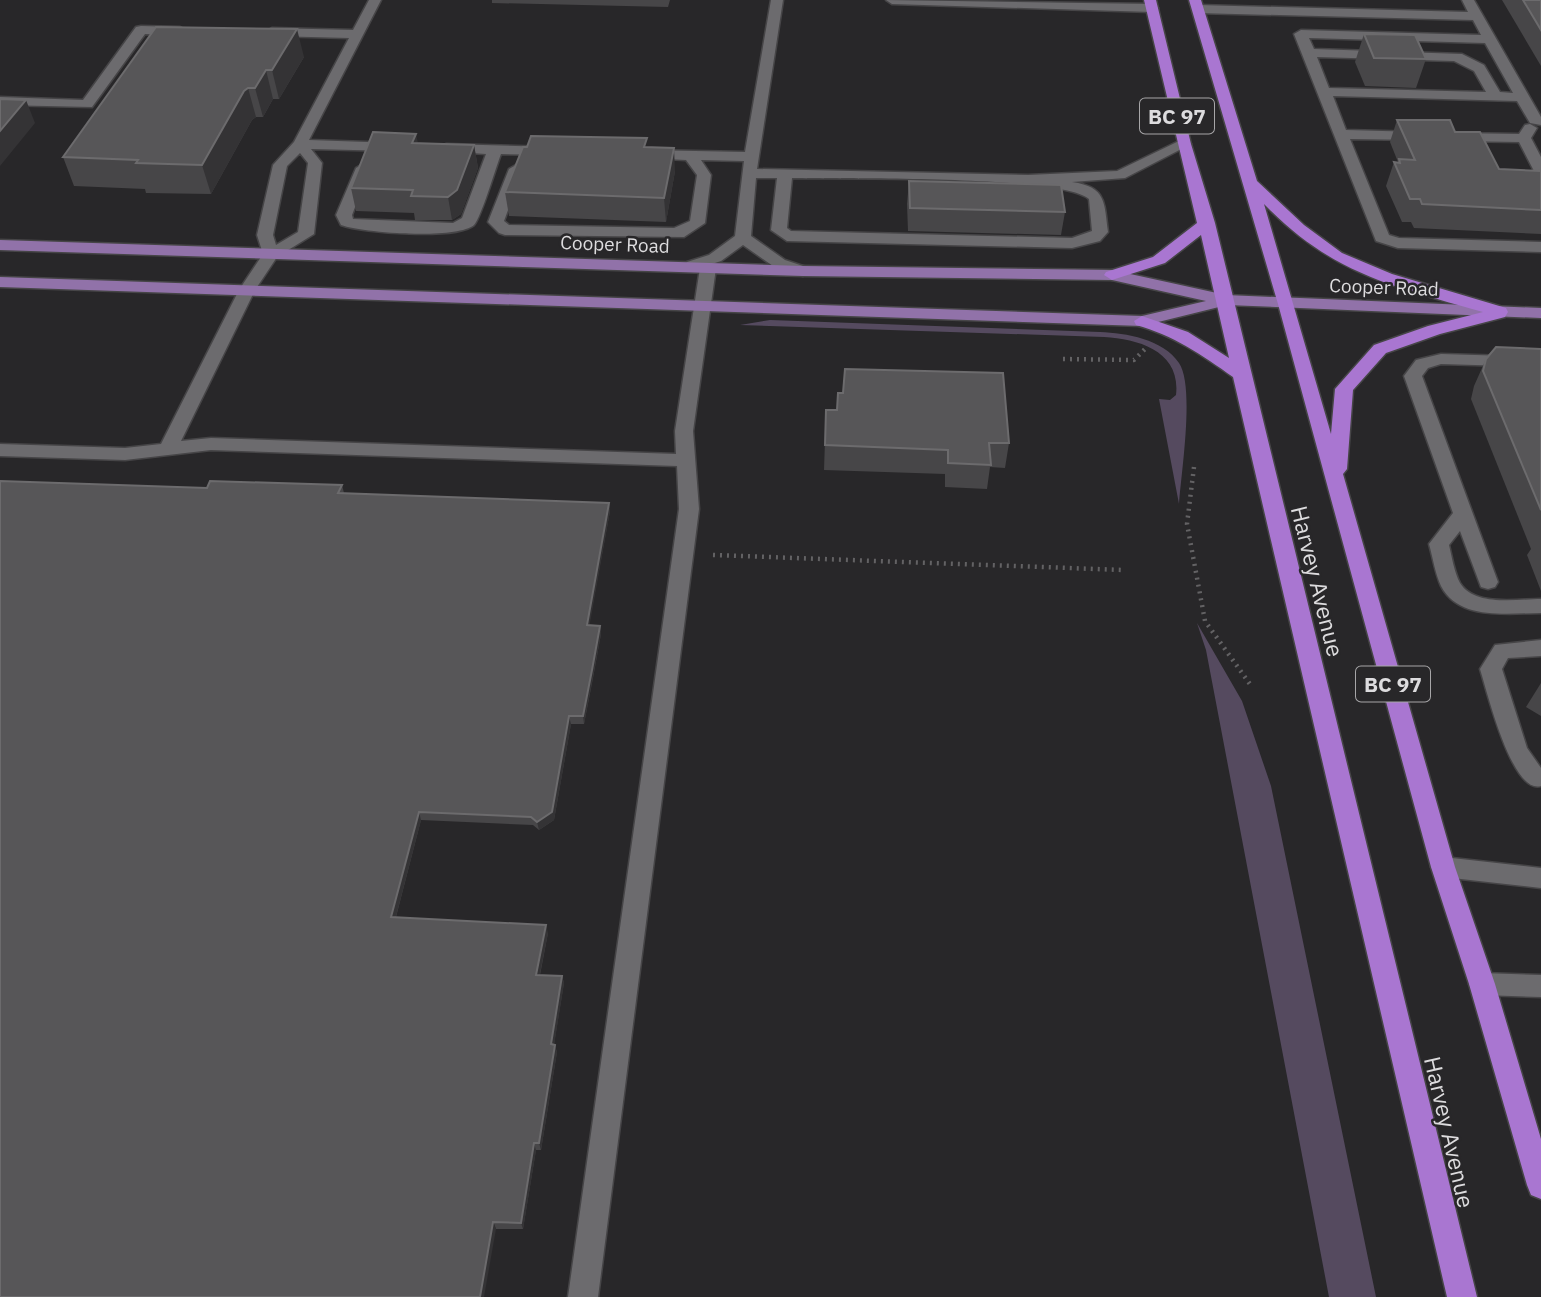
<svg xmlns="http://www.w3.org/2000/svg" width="1541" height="1297" font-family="'IBM Plex Sans',sans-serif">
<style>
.green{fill:#554a5f}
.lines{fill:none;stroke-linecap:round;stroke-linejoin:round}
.minor-casing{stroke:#464547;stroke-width:3}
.major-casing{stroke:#464547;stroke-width:3}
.highway-casing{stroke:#464547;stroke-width:3}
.path{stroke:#636264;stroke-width:4.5;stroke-dasharray:2 5;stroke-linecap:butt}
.minor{fill:#6c6b6e;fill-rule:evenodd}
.major{fill:#9172a9;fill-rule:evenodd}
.highway{fill:#a976d1;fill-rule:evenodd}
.wall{fill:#474648}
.shaded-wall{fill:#343335}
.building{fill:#575658;stroke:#6c6b6d;stroke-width:2}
.labels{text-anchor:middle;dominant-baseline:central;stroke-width:5;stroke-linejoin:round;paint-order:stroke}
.far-street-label{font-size:19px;fill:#dddcde;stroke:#282729}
.shield{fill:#282729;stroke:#a7a6a8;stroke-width:2}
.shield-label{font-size:21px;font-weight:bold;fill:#dddcde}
.street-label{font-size:23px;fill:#dddcde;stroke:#282729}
</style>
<rect width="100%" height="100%" fill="#282729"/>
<g class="green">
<path d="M770,320l330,12c26,1 63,7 79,31 16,24 2,110 0,141l-20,-105 11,1 6,-5c5,-43 -36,-56 -72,-58l-364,-12z"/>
<polygon points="1197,623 1242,701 1271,786 1376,1297 1329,1297 1206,650"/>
</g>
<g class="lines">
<defs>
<g id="minor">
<path d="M369,0h12l-72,140 87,3 7,4 -7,4 -85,-2 11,14 -8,71 -37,23 -22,33 -74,151 30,-3 465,16 -1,-23 25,-163 -7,2 -8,-5 2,-3 22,-7 26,-19 9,-75 -43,-1 10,15 -6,48 -21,14 -179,-2 -6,-2 -11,-11 21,-53 7,-4 7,4 -19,52 5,4 165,3 16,-7 7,-46 -11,-15 -41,-2 -7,-4 7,-4 100,2 26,-152h12l-26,169 271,6 89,-4 62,-30 5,-1 7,4 -66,34 -53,4c35,5 32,21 36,50l-8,9 -28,7 -285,-7 -16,-11 6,-52h-21l-5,58 34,24 24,8 2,3 -8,5 -30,-10 -30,-21 -22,16 -9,3 4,4 -23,163 6,78 -101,788h-30l111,-788 -2,-43 -466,-16 -86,10 -125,-4v-12l125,4 36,-4 78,-154 24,-36 -6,-19 16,-70 21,-23 55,-104 -77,-2 -7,-4 7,-4 81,2zM300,153l8,10 -10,69 -22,13 -3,-10 14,-69zM792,178c49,1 269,-3 297,21l3,32 -20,7 -281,-7 -4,-3z"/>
<polygon points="886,0 1152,4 1158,8 1152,12 892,4"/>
<path d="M1462,0h12l67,117v8l-11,-2 -13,-22 -184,-5 13,34 74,2 7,4 -7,4 -70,-1 39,96 10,3 142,4v10l-143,-4 -22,-7 -82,-207 7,-4 180,5 -8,-15 -275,-7 -6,-4 6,-4 270,7zM1309,38l176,5 28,50 -13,-1 -16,-27 -22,-11 -148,-5zM1317,57l137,4 20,10 12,21 -157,-4z"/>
<polygon points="141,26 180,27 187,31 180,35 145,34 92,107 0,105 0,97 83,100 136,27"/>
<polygon points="1530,124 1537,128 1531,138 1541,157 1541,175 1534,171 1519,142 1456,141 1449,137 1456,133 1519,134 1525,125"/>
<path d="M446,144l104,3 7,4 -7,4 -49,-1c-5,13 -20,64 -27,71 -18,15 -111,8 -133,0l-5,-10 20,-47 7,-4 7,4 -18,47 1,4 100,4 9,-5 24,-64 -45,-3 -2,-3z"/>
<path d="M1441,354l100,3v10l-100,-3 -13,4 -6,8 76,206 -3,5 -7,2 -7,-2 -21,-56 -11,14c3,12 5,27 11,38 15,24 57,16 81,16v14c-33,0 -82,8 -100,-27 -6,-13 -8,-28 -12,-42l24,-31 -49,-137 12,-16z"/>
<path d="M1541,640v16l-33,2 -6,11 25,79 14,20v18c-29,9 -54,-95 -61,-117l15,-24z"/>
<polygon points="1443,857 1541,868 1541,888 1443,877 1435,874 1431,867 1435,860"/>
<polygon points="1482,973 1541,975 1541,997 1482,995 1473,992 1469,984 1473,976"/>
</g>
<polygon id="major" points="0,240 803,266 1112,270 1226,295 1541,308 1541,318 1227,305 1142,326 0,287 0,277 1142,316 1206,301 1112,280 803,276 0,250"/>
<g id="highway">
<path d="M1144,0h12l35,144 24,79 262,1074h-30l-214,-920c-31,-22 -60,-42 -97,-52l-2,-4 8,-5 46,16 41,26 -28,-123 -36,28 -53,17 -8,-5 2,-3 47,-15 44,-34z"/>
<path d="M1189,0h12l56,181 47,44 38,28 50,21 114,34 2,4 -3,5 -65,17 -54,19 -33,37 -6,79 -4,5 112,393 40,117 46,155v60l-10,-4 -4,-10 -58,-201 -38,-117 -153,-563zM1264,204c68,70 128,82 219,108l-55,14 -54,19 -39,44 -4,45z"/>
</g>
</defs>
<use href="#minor" class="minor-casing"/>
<use href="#major" class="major-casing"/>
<use href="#highway" class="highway-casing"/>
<g class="path">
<polyline points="1063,359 1134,360 1145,349"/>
<polyline points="1194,467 1187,524 1205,621 1252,687"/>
<polyline points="713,555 1123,570"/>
</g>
<use href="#minor" class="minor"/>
<use href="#major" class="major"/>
<use href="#highway" class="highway"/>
</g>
<g class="wall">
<polygon points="492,0 670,0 668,7 492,3"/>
<polygon points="1502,0 1541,0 1541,66"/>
<polygon points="156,27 304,57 279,99 273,99 263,117 256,117 252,120 211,194 146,193 145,189 74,186 63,157"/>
<polygon points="1364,34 1426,59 1416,88 1365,86 1355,62"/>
<polygon points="1397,120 1455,132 1499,169 1541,171 1541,234 1414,228 1411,222 1402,222 1386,186 1394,162 1398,162 1390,142"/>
<polygon points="418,143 474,145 478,168 461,214 452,220 415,220 414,213 356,211 351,188"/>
<polygon points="647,147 675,171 666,222 509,216 505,192"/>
<polygon points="909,181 1065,212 1061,235 908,231 907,204"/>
<polygon points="1541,349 1541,591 1527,555 1531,549 1471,399 1474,386 1486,359"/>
<polygon points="826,410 1009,443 1005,468 990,467 987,489 945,487 945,474 824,470"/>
<polygon points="342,485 344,493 609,503 610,511 589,625 600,626 601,634 593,678 584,724 571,724 554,820 539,830 533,825 421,820 396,917 548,933 540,975 562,976 564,983 554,1044 557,1052 541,1150 536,1150 523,1229 496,1229 207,488"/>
<polygon points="1541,683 1541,716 1526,707"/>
</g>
<g class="shaded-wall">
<polygon points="297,29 304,57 279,99 272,70"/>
<polygon points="266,70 273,99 263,117 255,88"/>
<polygon points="248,88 256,117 252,120 211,194 202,165 244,91"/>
<polygon points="26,100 35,123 0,166 0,131"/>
<polygon points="416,134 421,157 412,143"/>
<polygon points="474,145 478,168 461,214 452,220 448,197"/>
<polygon points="674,148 675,171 666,222 664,198"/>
<polygon points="609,503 610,511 588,634 587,625"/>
<polygon points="600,626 601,634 584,724 583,716"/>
<polygon points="569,716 571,724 554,820 539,830 537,822"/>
<polygon points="419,812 421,820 394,924 391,917"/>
<polygon points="546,925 548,933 538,983 536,975"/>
<polygon points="562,976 564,983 553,1052 551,1044"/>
<polygon points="555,1045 557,1052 541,1150 539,1143"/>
<polygon points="534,1143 536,1150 523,1229 521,1223"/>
<polygon points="493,1222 496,1229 484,1297 480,1297"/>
</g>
<g class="building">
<polygon points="1523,0 1541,0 1541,30"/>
<polygon points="156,27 297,29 272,70 266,70 255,88 248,88 244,91 202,165 136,163 138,160 63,157"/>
<polygon points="1364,34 1415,35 1426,59 1374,58"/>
<polygon points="0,99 26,100 0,131"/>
<polygon points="1397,120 1450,120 1455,132 1480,132 1499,169 1541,171 1541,210 1422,204 1420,199 1410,199 1394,162 1400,163 1399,159 1415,160"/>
<polygon points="373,132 416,134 412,143 474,145 457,190 448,197 411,196 413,190 351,188"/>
<polygon points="531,136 647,138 644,147 674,148 664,198 505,192 523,147 527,147"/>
<polygon points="909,181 1061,185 1065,212 910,208"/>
<polygon points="1496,347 1541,349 1541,510 1483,371 1486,359"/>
<polygon points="845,369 1003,373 1009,443 989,443 991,465 948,463 948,450 825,445 826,410 837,410 838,393 843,393"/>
<polygon points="0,481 207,488 210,481 342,485 338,493 609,503 587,625 600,626 592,670 583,716 569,716 552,812 537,822 531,817 419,812 391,917 546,925 536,975 562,976 551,1044 555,1045 539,1143 534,1143 521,1223 493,1222 480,1297 0,1297"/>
</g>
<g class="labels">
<g class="far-street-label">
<text transform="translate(615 244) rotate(2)">Cooper Road</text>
<text transform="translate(1384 287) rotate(2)">Cooper Road</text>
</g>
<g class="shield">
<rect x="1140" y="98.5" width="74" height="35" rx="5"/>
<rect x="1356" y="666.5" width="74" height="35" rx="5"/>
</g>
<g class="shield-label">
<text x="1177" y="116">BC 97</text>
<text x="1393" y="684">BC 97</text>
</g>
<g class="street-label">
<text transform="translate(1318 581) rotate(76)">Harvey Avenue</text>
<text transform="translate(1450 1132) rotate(77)">Harvey Avenue</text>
</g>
</g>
</svg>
